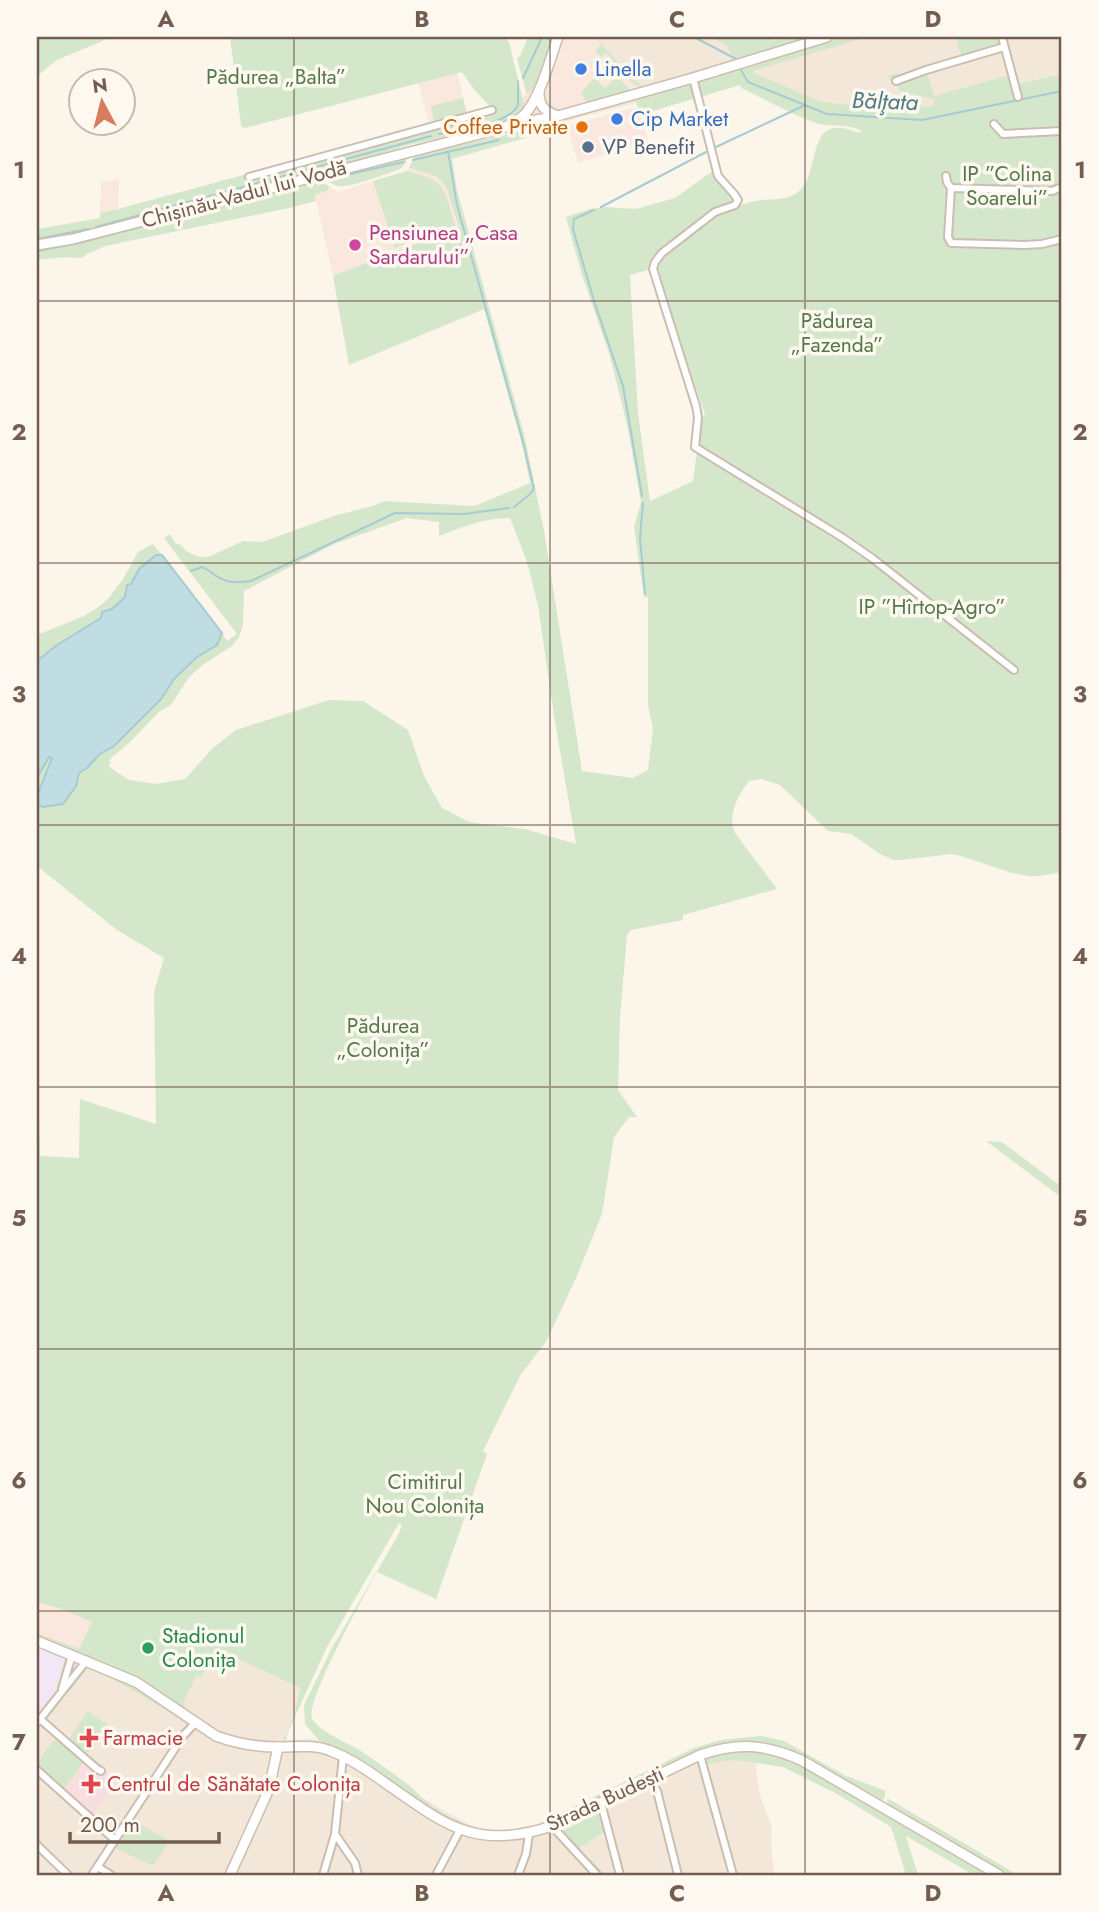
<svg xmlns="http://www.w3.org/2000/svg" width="1099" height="1912" font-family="Jost,sans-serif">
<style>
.residential{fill:#f2e7d9}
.commercial{fill:#fae8df}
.education{fill:#f2e7f7}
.medical{fill:#f7dee1}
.green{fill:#d5e7ca;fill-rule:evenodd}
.water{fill:#c0dde3;stroke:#a7cbd3;stroke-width:2}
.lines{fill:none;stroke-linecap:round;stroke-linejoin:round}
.stream{stroke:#a7cbd3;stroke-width:2}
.street-casing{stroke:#ccbdb1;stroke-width:10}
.secondary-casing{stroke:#cebeaf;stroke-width:12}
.street{stroke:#fff;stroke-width:6}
.secondary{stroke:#fff;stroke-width:9}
.grid{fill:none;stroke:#735d50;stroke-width:2;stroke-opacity:0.55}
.shop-dot{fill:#3f7fe0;stroke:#fdf9f0;stroke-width:2.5}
.food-dot{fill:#e8710a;stroke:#fdf9f0;stroke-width:2.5}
.service-dot{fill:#5c6f8a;stroke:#fdf9f0;stroke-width:2.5}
.hotel-dot{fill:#d1479c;stroke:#fdf9f0;stroke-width:2.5}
.leisure-dot{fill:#2e9e5b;stroke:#fdf9f0;stroke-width:2.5}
.health-dot{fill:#e0444e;stroke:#fdf9f0;stroke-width:2.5}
.labels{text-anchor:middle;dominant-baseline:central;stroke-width:7;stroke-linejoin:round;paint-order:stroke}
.shop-label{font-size:21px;fill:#366cbe;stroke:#fdf9f0;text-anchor:start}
.park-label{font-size:21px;fill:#557849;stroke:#fdf9f0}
.food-label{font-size:21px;fill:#c56008;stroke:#fdf9f0;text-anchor:end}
.service-label{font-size:21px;fill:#4e5e75;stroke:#fdf9f0;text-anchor:start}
.street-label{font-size:21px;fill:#735d50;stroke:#fdf9f0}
.hotel-label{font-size:21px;fill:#b23c85;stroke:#fdf9f0;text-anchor:start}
.leisure-label{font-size:21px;fill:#27864d;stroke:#fdf9f0;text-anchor:start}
.health-label{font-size:21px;fill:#be3a42;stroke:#fdf9f0;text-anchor:start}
.water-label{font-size:23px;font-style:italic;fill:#4c7984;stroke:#fdf9f0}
.neatline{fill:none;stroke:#735d50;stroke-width:2.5}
.grid-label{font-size:23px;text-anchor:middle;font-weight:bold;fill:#735d50}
</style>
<rect width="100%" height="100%" fill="#fbf5ea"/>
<g class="residential">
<polygon points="549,37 1062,37 1062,74 989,90 935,106 909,107 841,104 822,102 754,73 577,118 544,130 509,140 507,115 517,107 525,94"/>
<polygon points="44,1561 222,1651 300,1688 294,1716 283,1740 311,1739 338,1744 360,1750 411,1787 421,1797 436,1806 473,1827 485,1830 505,1831 521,1829 541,1824 556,1818 563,1812 694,1748 721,1740 762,1736 756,1768 760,1796 772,1827 771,1841 774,1875 37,1875 37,1570"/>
</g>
<g class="commercial">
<polygon points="564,37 594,37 644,89 559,110 543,93"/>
<polygon points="457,73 467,114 429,124 418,82"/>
<polygon points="637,107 649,142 578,163 567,126"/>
<polygon points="441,161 484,309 349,365 333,276 315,195 327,191 330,187 338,192 406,171 409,168 412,169"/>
<polygon points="119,179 118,209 100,213 101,182"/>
<polygon points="37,1602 60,1608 92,1622 80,1650 37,1633"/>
</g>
<polygon class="education" points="37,1648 64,1659 55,1691 37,1712"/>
<polygon class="medical" points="83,1759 101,1771 118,1779 92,1815 63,1790 84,1762"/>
<g class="green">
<polygon points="37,37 112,37 57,60 37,76"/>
<polygon points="230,37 504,37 509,42 524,104 523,108 515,116 496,125 409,145 350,163 82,233 37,242 37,229 100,218 100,213 118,209 434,123 431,106 463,98 467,114 490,107 472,87 462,72 245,128 241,126"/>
<polygon points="528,37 554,37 534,87 528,93 526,92 517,58 520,56"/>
<path d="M711,37h61l1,4 12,-4h32l-173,52c-18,-6 -25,-23 -38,-36l-5,4 -6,-6 6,-7 41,43 91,-28 -6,-13z"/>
<path d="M838,37h30l-115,34 1,2 68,29 19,2 68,3 25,-1v-7l-35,-8 -3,-9 -7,-2 -1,-4 10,-3 1,5 28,-5 7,23 76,-21 7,9 45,-10v798l-22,4h-11l-17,-3 -51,-17 -9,-2 -51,6h-8l-13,-6 -29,-20 -23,-3 -48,-46 -19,-6 -12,2c-11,14 -22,34 -14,52l42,56 -94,26v5l-52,10 -4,5 -7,83 -2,72 19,27h-8l-15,20 -12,77 -26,64 -30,64 -25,32 -38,77 4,3 -51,145 -59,-27c-11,20 -72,130 -65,146 6,14 40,26 53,36 15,10 29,20 44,31 4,3 7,7 11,11 29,26 70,42 109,31 12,-3 24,-6 34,-15l131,-64 27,-8 41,-4 22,5 62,35 40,15 -2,8 -4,1 -78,-42 -68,-14 -180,79 -26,8 -46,1 -35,-12 -125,-76 -17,-20 -1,-19 28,-57 65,-111 5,-11 -3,-3 -72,124 -40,87 -1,9 -15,-1h11l12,-26 6,-28 -79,-37 -11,11 -8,13 1,3 -7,-2 -12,25 1,6 16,14 -50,-34 -23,-13 -90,-35 1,-5 40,15 13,-27 -32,-14 -23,-6v-574l3,128 39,2 1,-59 76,25 -2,-132 10,-34 -47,-28 -80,-64v-231l47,-19 13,-8 11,-9 15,-20 15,-27 15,-8 9,11 -16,14 20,98 56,-34 5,8 10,-7 -73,-96 6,-4 6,10 5,1c5,8 17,13 27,12l35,-16 19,1 75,-27 36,-9 11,-5 91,5 55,-23 -7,-35 -39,-139 -135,56 -16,-89 126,-49 -13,-41 -10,-10 -27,-8 6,-13 94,-21 54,-17 4,9 -115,33 5,31 68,248 19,93 38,240 51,7 15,-8 5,-42 -5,-22v-109h-4l-10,-70 7,-25 -14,-78 -18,-71 -27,-78 -16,-58 24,-8 16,-2 30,2 39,-11 39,-28 19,26 2,6 -21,9 -53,41 -9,17 -22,6 8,138 12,88 43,-20 8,-59 4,-8 -47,-133c-3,-12 -2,-18 5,-28 14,-10 37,-32 52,-38 12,-5 24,-10 36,-13 14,-4 35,0 47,-10 25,-20 5,-83 61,-59l3,-2c-19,-9 -30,-2 -49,-9 -24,-9 -48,-23 -72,-34l-1,-3 -40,12 -2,-13 1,-5zM407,518l32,4v14c23,-9 45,-18 71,-18l17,44 11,43 16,111 22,128 -51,-15 -56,-7 -27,-14 -18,-32 -16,-46 -45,-29 -34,-1 -93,30 -23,18 -28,31 -29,5 -27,-4 -21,-14 3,-3 -2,-3 20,-17 30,-31 12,-7 18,-28 15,-13 28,-18 7,-9 4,-12 1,-34 90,-47z"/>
<polygon points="962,37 999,37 1001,45 961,56 956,38"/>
<polygon points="614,73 629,88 627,93 590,102 586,101 581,93 594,78 605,88 615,78 612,75"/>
<polygon points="689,83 692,85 696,98 640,115 635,98"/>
<path d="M408,157l-5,10 -5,3c-13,4 -48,18 -60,16 -4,-1 -7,-3 -10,-5l-2,-6z"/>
<path d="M407,171c41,10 36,16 48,54l-60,23 -22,-67z"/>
<polygon points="315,178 330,187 327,191 315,195 316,201 289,208 105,246 87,254 82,258 65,257 37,260 37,248"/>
<polygon points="986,1141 1002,1142 1062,1187 1062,1198"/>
<path d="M86,1666l52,19 53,39 -2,2c-32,-22 -65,-43 -101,-58l-41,51 22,20 19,-28 19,13 -20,30 17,12 -4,2 -16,-13 1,-3 -3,-2 -3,2 -9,-9 1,-2h-3l-21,-19 -2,-6z"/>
<polygon points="59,1739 83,1759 84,1762 63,1790 37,1766 37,1762 54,1740 57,1742"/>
<polygon points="753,1748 793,1759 996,1875 974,1875 906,1836 918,1875 906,1875 891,1827 837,1794 783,1767 744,1761 730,1760 707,1764 705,1756"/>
<polygon points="887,1798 1018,1875 1004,1875 893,1809 888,1805"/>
<path d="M596,1807l4,2 6,22 -27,17 27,27h-5c-14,-14 -36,-30 -42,-50z"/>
<polygon points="130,1819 170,1841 153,1866 113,1847"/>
</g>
<polygon class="water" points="156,555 162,555 222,633 217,645 197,657 174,679 161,699 114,746 100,754 87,768 79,773 76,786 63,804 43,807 37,805 37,796 52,758 49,757 37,778 37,661 57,645 101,618 102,612 112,609 125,597 127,585 131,584 139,569"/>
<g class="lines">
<g class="stream">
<polyline points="694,37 738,60"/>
<polyline points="741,70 748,82 827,114 922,120 1062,91"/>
<polyline points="523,78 542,37"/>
<path d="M439,134c19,-4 71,-10 79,-29v-24"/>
<polyline points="716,147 803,106"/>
<polyline points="448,151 457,205 523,442 534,489 529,495 514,507"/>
<polyline points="413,160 499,140"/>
<polyline points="328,179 404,162"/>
<polyline points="275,191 317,181"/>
<polyline points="601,207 708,151"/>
<polyline points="594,210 574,219 573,229 595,304 623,386 642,496"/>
<polyline points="96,227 431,136"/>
<polyline points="37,239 88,229"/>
<polyline points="37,251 79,243 212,208"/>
<polyline points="643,503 640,538 645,594"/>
<path d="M191,571l11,-4c8,3 12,9 20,12 9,5 20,3 29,2l144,-68 69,1 45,-6"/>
</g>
<defs>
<g id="street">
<polyline points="1002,37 1018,97"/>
<polyline points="693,78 718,176 734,194 738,200 735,205 715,212 662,253 655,262 653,269 696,406 698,417 695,447 843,538 872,558 1014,670"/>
<polyline points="896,81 926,70 1004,47"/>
<polyline points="994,124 1003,134 1062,131"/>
<polyline points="946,176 947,182 951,188 1052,191 1062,187"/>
<polyline points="249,177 492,110"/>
<polyline points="951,188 948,237 951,243 1024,245 1042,244 1062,239"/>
<polyline points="62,1689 72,1655"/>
<polyline points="40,1719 97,1769 101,1771"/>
<polyline points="37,1723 87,1660"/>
<polyline points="700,1755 733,1875"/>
<polyline points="37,1770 115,1840"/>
<polyline points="647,1779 657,1791 678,1875"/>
<polyline points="601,1803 620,1875"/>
<polyline points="552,1826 597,1875"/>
<polyline points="335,1834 355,1863 358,1875"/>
<polyline points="37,1845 68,1875"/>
<polyline points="98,1867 111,1875"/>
<polyline points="92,1875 183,1736 195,1723"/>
<polyline points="323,1875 335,1834 343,1756"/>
<polyline points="436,1875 460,1830"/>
<polyline points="518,1875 526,1854 529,1834"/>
</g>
<g id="secondary">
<path d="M539,92c0,13 4,18 16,23"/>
<polyline points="512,124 554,117 693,78 827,37"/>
<path d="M37,245l36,-6 430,-111c8,-4 17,-8 23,-15 15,-18 24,-54 32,-76"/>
<path d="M37,1641l99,41 80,54c19,7 42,11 62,11 18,0 36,-3 53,4 18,7 35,18 50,29 62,43 92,72 171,46l148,-71c38,-13 64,-11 101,5l198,115"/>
<polyline points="230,1875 269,1789 278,1747"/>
</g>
</defs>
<use href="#street" class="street-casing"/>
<use href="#secondary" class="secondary-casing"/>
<use href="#street" class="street"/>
<use href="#secondary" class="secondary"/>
</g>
<path class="grid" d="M294,37v1838M550,37v1838M805,37v1838M37,301h1025M37,563h1025M37,825h1025M37,1087h1025M37,1349h1025M37,1611h1025"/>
<g class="shop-dot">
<circle cx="581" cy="69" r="7"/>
<circle cx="617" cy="119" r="7"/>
</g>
<circle class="food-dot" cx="582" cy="127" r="7"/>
<circle class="service-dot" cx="588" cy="147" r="7"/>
<circle class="hotel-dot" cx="355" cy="245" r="7"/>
<circle class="leisure-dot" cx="148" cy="1648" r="7"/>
<g class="health-dot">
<path d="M85.5 1727.5h7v7h7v7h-7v7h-7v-7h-7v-7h7z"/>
<path d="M87.5 1773.5h7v7h7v7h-7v7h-7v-7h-7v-7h7z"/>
</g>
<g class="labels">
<g class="shop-label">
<text x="595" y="69">Linella</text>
<text x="631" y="119">Cip Market</text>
</g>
<g class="park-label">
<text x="276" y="77">Pădurea „Balta”</text>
<text x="1007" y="174">IP ”Colina<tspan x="1007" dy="24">Soarelui”</tspan></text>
<text x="837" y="321">Pădurea<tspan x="837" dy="24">„Fazenda”</tspan></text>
<text x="932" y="607">IP ”Hîrtop-Agro”</text>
<text x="383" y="1026">Pădurea<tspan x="383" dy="24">„Colonița”</tspan></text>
<text x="425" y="1482">Cimitirul<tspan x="425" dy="24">Nou Colonița</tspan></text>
</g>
<g class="food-label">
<text x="568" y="127">Coffee Private</text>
</g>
<g class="service-label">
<text x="602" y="147">VP Benefit</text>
</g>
<g class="street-label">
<text transform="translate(244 194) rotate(-15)">Chișinău-Vadul lui Vodă</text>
<text transform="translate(605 1799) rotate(-25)">Strada Budești</text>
</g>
<g class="hotel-label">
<text x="369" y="233">Pensiunea „Casa<tspan x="369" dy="24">Sardarului”</tspan></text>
</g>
<g class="leisure-label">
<text x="162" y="1636">Stadionul<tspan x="162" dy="24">Colonița</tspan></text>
</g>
<g class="health-label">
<text x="103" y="1738">Farmacie</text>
<text x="107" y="1784">Centrul de Sănătate Colonița</text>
</g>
<g class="water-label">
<text transform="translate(885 101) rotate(2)">Bălţata</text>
</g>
</g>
<rect width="1099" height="1912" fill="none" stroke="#fdf9f0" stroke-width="77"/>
<g transform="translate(102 102) rotate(353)"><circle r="33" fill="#fdf9f0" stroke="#c6bbb0" stroke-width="2"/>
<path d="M0-5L12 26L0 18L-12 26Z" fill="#d77c5c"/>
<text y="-10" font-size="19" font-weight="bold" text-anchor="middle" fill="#735d50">N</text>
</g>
<path d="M70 1832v10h149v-10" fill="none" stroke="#735d50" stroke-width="3.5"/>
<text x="80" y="1832" font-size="21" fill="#735d50" stroke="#fdf9f0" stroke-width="5" paint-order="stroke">200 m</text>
<rect x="38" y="38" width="1022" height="1836" class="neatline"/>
<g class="grid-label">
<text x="166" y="27">A</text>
<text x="422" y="27">B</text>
<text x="677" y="27">C</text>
<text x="933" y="27">D</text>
<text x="19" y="178">1</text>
<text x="1080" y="178">1</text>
<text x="19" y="440">2</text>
<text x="1080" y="440">2</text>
<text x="19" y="702">3</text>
<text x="1080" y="702">3</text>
<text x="19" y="964">4</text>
<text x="1080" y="964">4</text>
<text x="19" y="1226">5</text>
<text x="1080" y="1226">5</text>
<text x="19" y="1488">6</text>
<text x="1080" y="1488">6</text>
<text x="19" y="1750">7</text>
<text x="1080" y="1750">7</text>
<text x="166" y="1901">A</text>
<text x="422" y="1901">B</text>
<text x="677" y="1901">C</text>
<text x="933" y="1901">D</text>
</g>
</svg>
